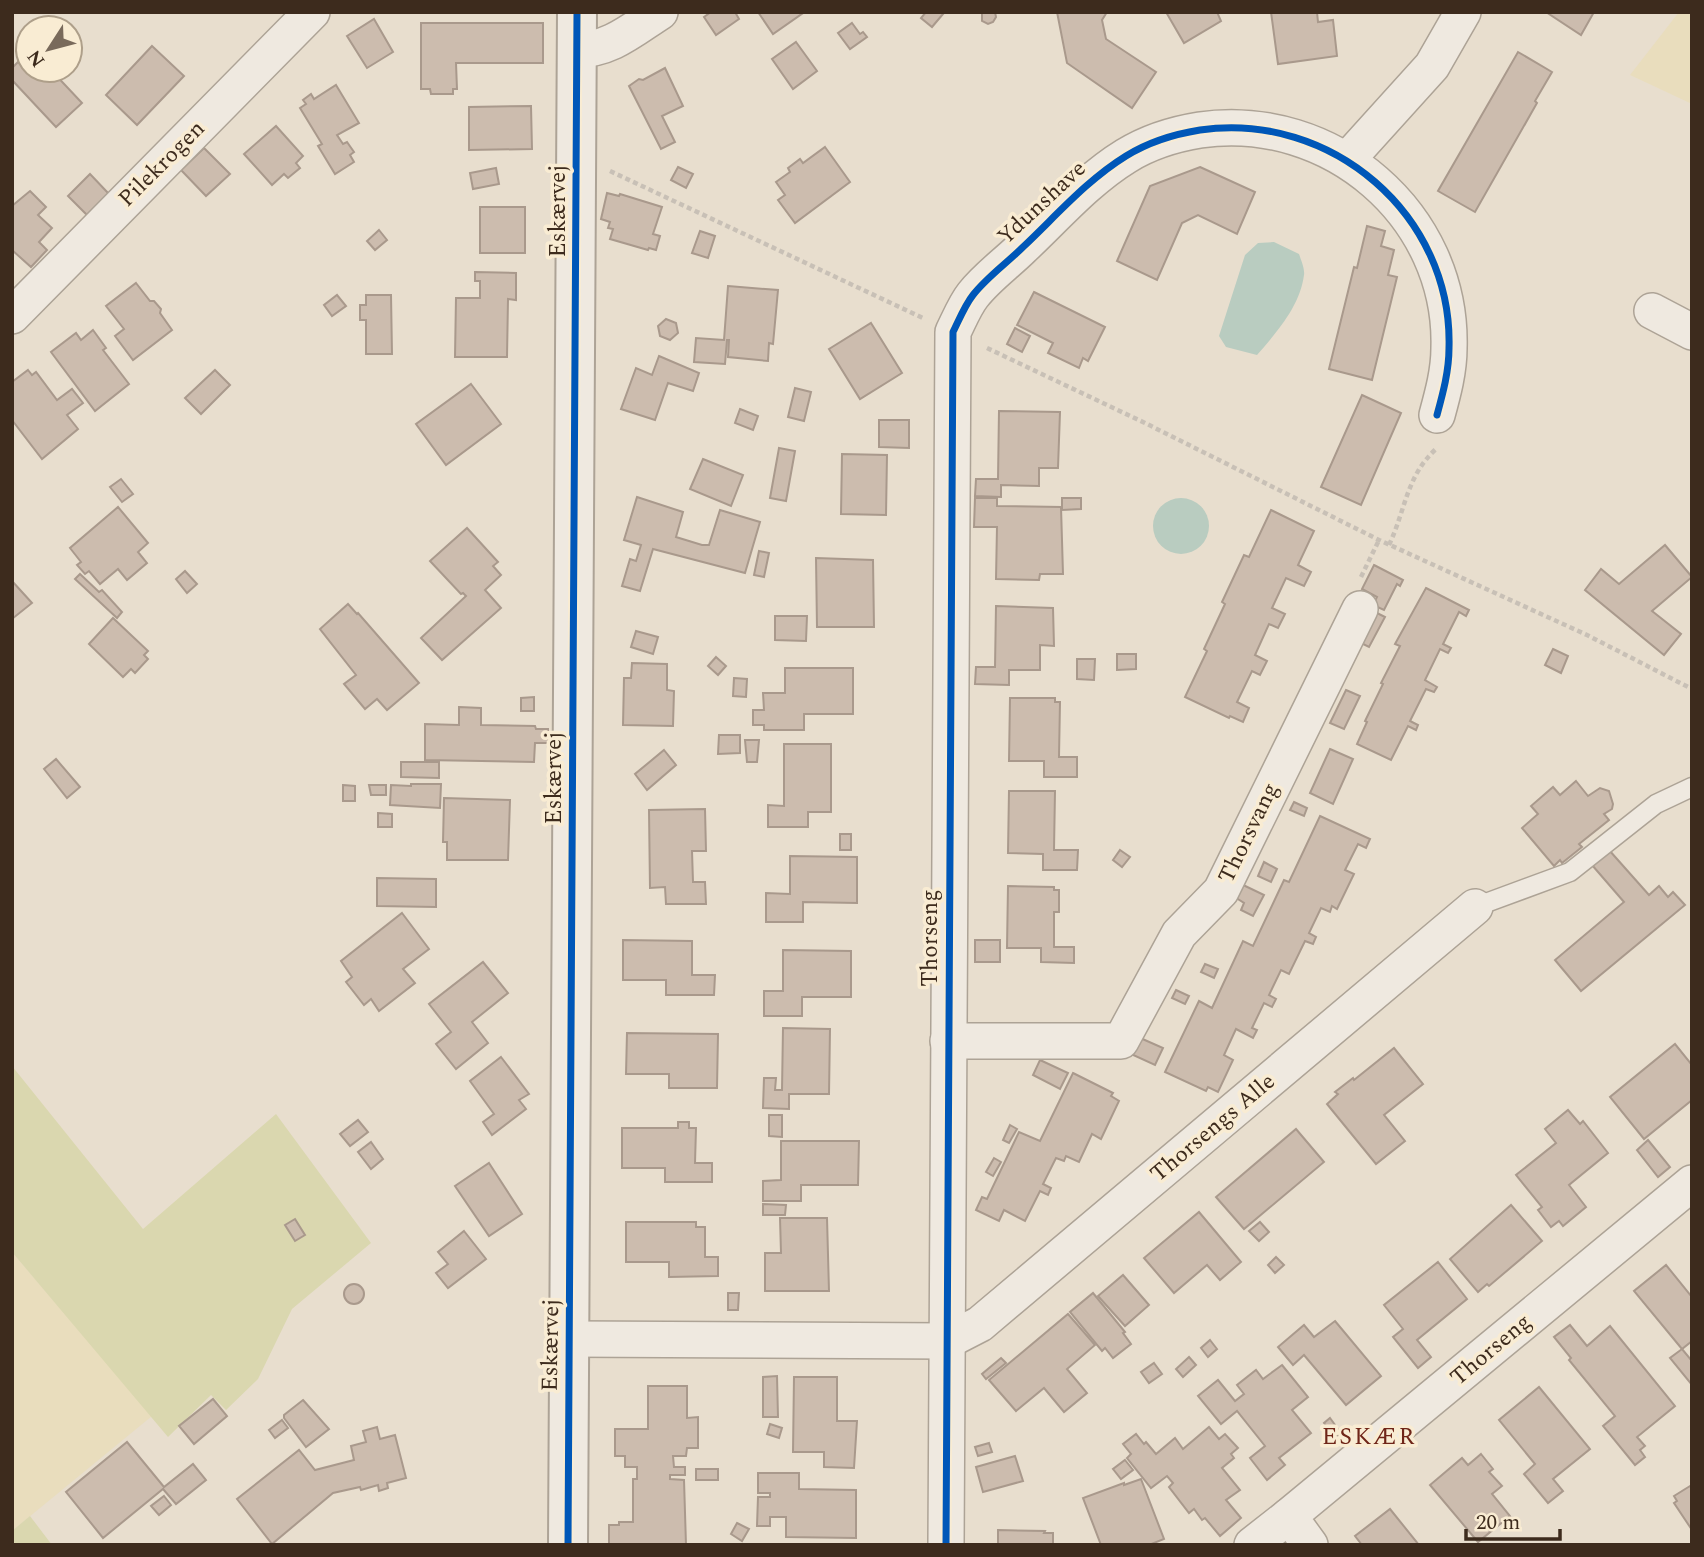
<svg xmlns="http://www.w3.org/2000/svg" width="1704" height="1557" font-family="Spectral,serif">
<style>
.farmland{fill:#e9ddbd}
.green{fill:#dad7af}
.water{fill:#b9ccc0}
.building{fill:#ccbcae;stroke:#a9998c;stroke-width:2}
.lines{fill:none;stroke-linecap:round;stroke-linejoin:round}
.service-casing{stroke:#ada396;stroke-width:21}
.minor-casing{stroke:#ada396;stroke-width:38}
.tertiary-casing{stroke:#ada396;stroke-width:42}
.path{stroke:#c8c0b6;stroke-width:4.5;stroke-dasharray:5 3.5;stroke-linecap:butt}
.service{stroke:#efe9e0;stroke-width:18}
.minor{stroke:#efe9e0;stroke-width:35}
.tertiary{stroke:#efe9e0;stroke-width:38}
.cycleway-casing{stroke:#f9ecd3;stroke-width:11}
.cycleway{stroke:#0057b8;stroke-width:7}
.labels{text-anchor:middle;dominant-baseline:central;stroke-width:7;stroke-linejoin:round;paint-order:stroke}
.street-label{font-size:23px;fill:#3d2b1d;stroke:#f9ecd3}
.neighbourhood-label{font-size:24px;letter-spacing:2px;fill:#6f2518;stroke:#f9ecd3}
</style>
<rect width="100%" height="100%" fill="#e8dece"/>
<g class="farmland">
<polygon points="1679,12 1692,12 1692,104 1630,75"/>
<polygon points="12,1252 152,1416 12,1531"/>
</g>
<g class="green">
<polygon points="12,1066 143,1229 276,1114 371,1243 292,1309 258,1379 226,1410 211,1395 168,1437 12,1252"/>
<polygon points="30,1516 52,1545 12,1545 12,1531"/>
</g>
<g class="water">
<path d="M1274,242l25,12c2,6 6,15 5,21 -4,31 -27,57 -47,80l-31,-8 -7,-11 26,-81 13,-12z"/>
<circle cx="1181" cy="526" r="28"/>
</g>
<g class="building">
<polygon points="711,12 735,12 739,19 716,35 704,17"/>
<polygon points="758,12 802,12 803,13 773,34"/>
<polygon points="926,12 941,12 943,14 932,27 921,18"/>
<polygon points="982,12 995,12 996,17 993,22 988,24 982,21"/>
<polygon points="1057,12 1107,12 1102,20 1106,39 1156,72 1132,108 1067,63"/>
<polygon points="1166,12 1217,12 1221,21 1184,43"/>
<polygon points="1271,12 1317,12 1318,22 1333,20 1337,56 1278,64"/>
<polygon points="1546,12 1594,12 1581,35"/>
<polygon points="374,19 393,52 367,68 347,36"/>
<polygon points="421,23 543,23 543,63 456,63 457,89 453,89 453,94 431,94 430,89 421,89"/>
<polygon points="852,23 860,34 863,32 867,37 850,49 838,33"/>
<polygon points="796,42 817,71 793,89 772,59"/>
<polygon points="152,46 184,76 137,125 106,95"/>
<polygon points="1518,52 1552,72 1535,101 1537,103 1475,212 1438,191"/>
<polygon points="28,61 28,70 51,70 82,103 56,127 12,80 12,68 18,62 22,66"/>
<polygon points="665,68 683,106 662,116 675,142 661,149 629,86 639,79 643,80"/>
<polygon points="336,85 359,123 337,135 343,144 347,142 354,152 350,155 354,162 335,174 318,146 322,144 300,108 306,104 303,100 311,94 314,99"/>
<polygon points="531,106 532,149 469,150 469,107"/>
<polygon points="276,126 303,156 296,163 300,168 288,178 284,174 272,185 244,154"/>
<polygon points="825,147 850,182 795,223 778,200 785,195 776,182 790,172 788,168 800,159 803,163"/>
<polygon points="204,148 230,174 206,196 181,170"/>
<polygon points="678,167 693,174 686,188 671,180"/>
<polygon points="1200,167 1255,192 1237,234 1198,215 1182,223 1157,280 1117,261 1150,186"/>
<polygon points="496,168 499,184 473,189 470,173"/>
<polygon points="90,174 109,194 87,215 68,196"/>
<polygon points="30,191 46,207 38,215 52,228 39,242 47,250 31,267 12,250 12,206"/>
<polygon points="607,193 619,196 620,194 662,207 653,234 660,236 656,250 649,248 648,250 610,239 613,229 608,228 610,222 601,219"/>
<rect x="480" y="207" width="45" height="46"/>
<polygon points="1367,226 1385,231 1381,246 1394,250 1388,275 1397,277 1372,380 1329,369 1354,267 1357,268"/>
<polygon points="379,230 387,240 375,250 367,241"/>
<polygon points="700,231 715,236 708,258 692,253"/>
<polygon points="475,272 516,273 516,300 508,299 507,357 455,357 456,298 480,298 480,281 475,281"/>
<polygon points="136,283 150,301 154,301 161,309 160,313 172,330 133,360 115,336 124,329 106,306"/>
<polygon points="728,286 778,290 773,344 769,343 768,361 728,357 729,340 727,340 725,364 694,362 696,338 724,340"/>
<polygon points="1034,292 1105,327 1088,361 1083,358 1079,368 1048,353 1053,343 1017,325"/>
<polygon points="337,295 346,306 332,316 324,305"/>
<polygon points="366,295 391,295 392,354 366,354 366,320 360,320 360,305 366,305"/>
<polygon points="666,319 676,323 678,333 670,340 660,336 658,326"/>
<polygon points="871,323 902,373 860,399 829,349"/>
<polygon points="1015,328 1030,336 1022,352 1007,344"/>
<polygon points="93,330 106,348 103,350 129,384 95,411 51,352 76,333 81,340"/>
<polygon points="659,356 699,373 693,391 668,383 655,420 621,409 636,368 652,375"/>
<polygon points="28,370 32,375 36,372 57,400 72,389 83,403 67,415 78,429 42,459 12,420 12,382"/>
<polygon points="215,370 230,385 201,414 185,398"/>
<polygon points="471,384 501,424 446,465 416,424"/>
<polygon points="795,388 811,392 804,421 788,417"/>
<polygon points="1362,395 1401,413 1361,505 1321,487"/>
<polygon points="740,409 758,416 753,430 735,423"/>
<polygon points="999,411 1060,412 1058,468 1039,468 1039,486 1001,485 1001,497 975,496 976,479 998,479"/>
<polygon points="879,420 909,420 909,448 879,447"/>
<polygon points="779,448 795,451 786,501 770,498"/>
<polygon points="842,454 887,455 886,515 841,514"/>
<polygon points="703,459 743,475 731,506 690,489"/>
<polygon points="121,479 133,494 122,502 110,487"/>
<polygon points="637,497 683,512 676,537 702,545 709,545 720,510 760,522 745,573 653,549 640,591 622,586 630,559 636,561 641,545 624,540"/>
<polygon points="975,498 997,498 997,506 1061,507 1063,574 1040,574 1039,580 996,579 997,527 974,527"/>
<polygon points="1062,498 1081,498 1081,509 1062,510"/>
<polygon points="118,507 148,543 138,552 147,563 127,580 118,569 100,584 89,571 85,574 77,565 81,562 70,548"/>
<polygon points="1271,510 1314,531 1298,565 1311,572 1304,586 1286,578 1272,608 1285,614 1278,628 1269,624 1255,655 1267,661 1260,675 1252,671 1237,702 1249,708 1243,722 1230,716 1229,718 1185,697 1207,651 1204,649 1225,604 1222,602 1244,555 1249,557"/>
<polygon points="467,528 498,562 493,566 501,575 485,590 501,608 442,660 421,638 466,596 463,593 461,594 430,561"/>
<polygon points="1665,545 1692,577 1652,611 1681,634 1664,655 1585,590 1601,569 1619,584"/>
<polygon points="759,551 769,553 764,577 754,575"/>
<polygon points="816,558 873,560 874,627 817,627"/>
<polygon points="1374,565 1403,580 1400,586 1397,584 1384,610 1373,605 1377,597 1362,589"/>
<polygon points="185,571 197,584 187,593 176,579"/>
<polygon points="80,574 99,592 102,590 122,612 117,618 75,579"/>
<polygon points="12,581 32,603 12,619"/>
<polygon points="1426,588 1469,610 1466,616 1459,612 1443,644 1451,648 1448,653 1440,649 1425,680 1437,687 1434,692 1426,689 1410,721 1418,725 1416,730 1408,726 1391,760 1357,744 1367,722 1365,721 1383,684 1381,683 1400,646 1395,644"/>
<polygon points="348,604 357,614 358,613 419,683 387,710 377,699 365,709 344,684 356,675 320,629"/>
<polygon points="996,606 1053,608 1054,646 1040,645 1040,670 1009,670 1009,685 975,684 976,667 995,667"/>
<polygon points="1371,610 1385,617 1369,647 1355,640"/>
<polygon points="775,616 807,616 806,641 775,640"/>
<polygon points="113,618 148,651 144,655 148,659 135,673 131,669 123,677 89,644"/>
<polygon points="636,631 658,637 653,654 631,647"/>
<polygon points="1553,649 1568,656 1561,673 1545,665"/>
<polygon points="1117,654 1136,654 1136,669 1117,670"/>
<polygon points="716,657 726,666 718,675 708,666"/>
<polygon points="1077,659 1095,659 1094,680 1077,679"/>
<polygon points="632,663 667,664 667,690 674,691 673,726 623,725 624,678 631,678"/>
<polygon points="785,668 853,668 853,714 804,714 804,730 764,730 764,725 753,725 753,710 764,710 763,693 785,693"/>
<polygon points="734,678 747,679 746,697 733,696"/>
<polygon points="1346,690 1360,696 1344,729 1330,723"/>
<polygon points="534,697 534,711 521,711 521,698"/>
<polygon points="1010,698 1055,698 1055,702 1060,702 1059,757 1077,757 1077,777 1044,777 1044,761 1009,761"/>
<polygon points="459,707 481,708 481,725 535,726 536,729 548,729 548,743 535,743 534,762 425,760 425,724 459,725"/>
<polygon points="719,735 740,735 740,753 718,754"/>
<polygon points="745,740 759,740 757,762 747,762"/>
<polygon points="784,744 831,744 831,812 808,812 808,827 768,827 768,805 784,806"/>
<polygon points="1330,749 1353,759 1333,804 1310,793"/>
<polygon points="664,750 676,765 647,790 635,774"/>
<polygon points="56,759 80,787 67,798 44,769"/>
<polygon points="401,762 439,762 439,778 401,777"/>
<polygon points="1576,781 1588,796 1600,788 1609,791 1613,804 1612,809 1604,814 1609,820 1579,844 1582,847 1562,863 1560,860 1554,866 1522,828 1538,814 1531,806 1553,787 1560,795"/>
<polygon points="411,784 441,784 440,808 390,805 391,785 411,786"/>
<polygon points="343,785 355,786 355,801 343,801"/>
<polygon points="369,785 386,785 386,795 371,795"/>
<polygon points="1009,791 1055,791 1054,850 1078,850 1077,870 1043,870 1043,854 1008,853"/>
<polygon points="444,798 510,800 508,860 447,860 447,842 443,842"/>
<polygon points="1294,802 1307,808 1304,816 1290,810"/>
<polygon points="705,809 706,851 692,851 693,882 705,882 706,904 666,904 665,887 650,888 649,810"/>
<polygon points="378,813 392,814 392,827 378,827"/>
<polygon points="1320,816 1370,839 1366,848 1358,844 1345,870 1354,874 1337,909 1332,906 1330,912 1321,908 1309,933 1316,937 1313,944 1305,941 1289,974 1281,970 1269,995 1276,999 1272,1007 1264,1003 1252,1028 1257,1030 1253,1038 1236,1029 1224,1055 1233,1060 1218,1092 1208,1087 1206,1091 1165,1072 1199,1001 1212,1008 1243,941 1253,946 1284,880 1289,882"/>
<rect x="840" y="834" width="11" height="16"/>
<polygon points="1120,850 1130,857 1122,867 1113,860"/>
<polygon points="1609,850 1649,895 1659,886 1668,897 1673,892 1685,905 1581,991 1555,960 1624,902 1592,865"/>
<polygon points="790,856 857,857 857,903 803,902 803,922 766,922 766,893 790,894"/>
<polygon points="1264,862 1277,869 1271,882 1258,876"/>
<polygon points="377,878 436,879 436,907 377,906"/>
<polygon points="1239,883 1264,895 1253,916 1241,910 1244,903 1233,896"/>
<polygon points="1008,886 1054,887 1054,890 1059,890 1059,912 1054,912 1054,947 1074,947 1074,963 1041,962 1041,948 1007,948"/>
<polygon points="402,913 429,949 403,969 415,983 379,1011 371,999 364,1005 346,982 352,977 341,961"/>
<polygon points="623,940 692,941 692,975 715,975 714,995 666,995 666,980 623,980"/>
<rect x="975" y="940" width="25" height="22"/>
<polygon points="783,950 851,951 851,997 802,997 802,1016 764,1016 764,991 783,991"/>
<polygon points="483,962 508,993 472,1022 488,1043 456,1069 436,1044 451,1032 429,1004"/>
<polygon points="1205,964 1218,969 1214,978 1201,972"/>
<polygon points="1176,990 1189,996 1185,1004 1172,998"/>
<polygon points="783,1028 830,1029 829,1094 789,1094 789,1109 763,1108 764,1078 776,1078 775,1090 782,1090"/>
<polygon points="627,1033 718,1034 717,1088 669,1088 669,1074 626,1074"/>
<polygon points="1138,1037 1163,1048 1155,1065 1131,1054"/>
<polygon points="1675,1044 1692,1065 1692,1100 1644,1139 1610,1097"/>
<polygon points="1394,1048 1423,1084 1384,1115 1405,1141 1376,1164 1327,1104 1338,1094 1335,1092 1353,1078 1354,1080"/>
<polygon points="501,1057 529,1094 519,1100 526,1109 492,1135 483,1122 494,1114 470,1081"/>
<polygon points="1040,1060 1068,1073 1060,1089 1033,1075"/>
<polygon points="1073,1073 1113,1093 1111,1096 1119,1101 1101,1139 1092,1134 1079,1162 1066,1156 1064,1161 1056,1158 1043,1184 1051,1188 1048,1195 1040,1191 1025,1221 1004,1210 999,1221 976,1210 982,1197 987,1199 1019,1132 1040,1141"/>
<polygon points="1568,1110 1580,1124 1583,1121 1608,1153 1569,1185 1586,1207 1563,1226 1559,1221 1551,1227 1538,1210 1542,1207 1516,1175 1556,1143 1545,1129"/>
<polygon points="769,1115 782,1115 782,1137 769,1136"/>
<polygon points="358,1120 368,1132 350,1146 340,1134"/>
<polygon points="678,1122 689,1122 689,1128 696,1128 695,1163 712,1163 712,1182 665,1182 665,1168 622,1168 622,1128 678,1128"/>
<polygon points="1010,1125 1017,1129 1009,1143 1003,1140"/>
<polygon points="1296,1129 1324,1162 1244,1229 1216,1197"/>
<polygon points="1648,1140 1670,1167 1658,1177 1637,1150"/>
<polygon points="781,1141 859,1141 858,1185 801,1185 801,1201 763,1201 763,1181 781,1180"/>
<polygon points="371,1142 383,1159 371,1169 358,1152"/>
<polygon points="994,1158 1001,1162 993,1176 986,1172"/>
<polygon points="489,1163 522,1214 489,1236 455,1186"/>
<polygon points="763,1204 786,1205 785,1215 763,1215"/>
<polygon points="1511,1205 1542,1241 1489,1286 1487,1284 1478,1292 1450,1259"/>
<polygon points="1199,1212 1241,1262 1220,1280 1207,1265 1174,1293 1144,1258"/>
<polygon points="780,1218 827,1218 829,1291 765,1291 765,1253 781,1253"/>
<polygon points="295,1219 305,1235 295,1241 285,1225"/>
<polygon points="626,1222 696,1222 696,1227 705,1227 705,1257 718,1257 718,1276 669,1277 669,1262 626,1262"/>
<polygon points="1260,1222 1269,1232 1259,1241 1249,1231"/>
<polygon points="464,1231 486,1259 448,1288 436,1273 448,1264 438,1252"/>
<polygon points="1276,1257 1284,1265 1275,1273 1268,1265"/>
<polygon points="1438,1262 1467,1299 1417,1340 1431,1357 1418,1368 1393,1337 1403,1329 1384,1305"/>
<polygon points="1666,1265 1692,1297 1692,1341 1682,1349 1634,1291"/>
<polygon points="1123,1275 1149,1305 1125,1326 1098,1296"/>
<circle cx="354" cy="1294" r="10"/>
<polygon points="728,1293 739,1293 738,1310 728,1310"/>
<polygon points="1093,1293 1125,1332 1123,1333 1131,1344 1113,1358 1105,1348 1102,1351 1070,1312"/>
<polygon points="1068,1314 1095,1345 1067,1369 1087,1393 1064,1412 1044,1388 1016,1411 989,1380"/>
<polygon points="1335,1321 1381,1376 1346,1405 1304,1355 1293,1365 1278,1347 1304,1325 1314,1337"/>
<polygon points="1570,1325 1587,1346 1610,1326 1675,1406 1637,1437 1645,1446 1640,1450 1645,1457 1635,1465 1603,1426 1615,1416 1569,1360 1571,1358 1554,1337"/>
<polygon points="1210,1340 1217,1349 1208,1357 1201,1348"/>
<polygon points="1682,1349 1692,1361 1692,1385 1670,1358"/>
<polygon points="1189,1357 1196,1365 1183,1377 1176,1369"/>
<polygon points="1001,1358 1006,1363 986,1379 982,1374"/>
<polygon points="1154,1363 1162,1374 1149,1383 1141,1372"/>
<polygon points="1282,1365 1308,1397 1292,1410 1311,1433 1279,1458 1285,1465 1267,1480 1250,1458 1265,1446 1237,1411 1221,1424 1198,1396 1218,1380 1235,1401 1244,1394 1237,1385 1256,1370 1263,1379"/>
<polygon points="777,1376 778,1417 763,1417 763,1377"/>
<polygon points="794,1377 837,1377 837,1421 857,1421 854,1468 824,1467 824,1452 793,1452"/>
<polygon points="648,1386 687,1386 687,1418 698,1417 698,1448 687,1448 686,1456 673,1456 674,1467 685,1467 685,1475 670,1475 670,1479 684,1480 686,1545 609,1545 609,1525 619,1525 619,1522 633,1522 633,1479 637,1479 637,1467 625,1467 625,1456 615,1456 615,1429 648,1429"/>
<polygon points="1539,1387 1590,1449 1553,1479 1563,1491 1548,1503 1524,1474 1535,1464 1499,1420"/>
<polygon points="213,1399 227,1416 194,1444 179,1426"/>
<polygon points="303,1400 329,1429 306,1447 284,1418 284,1415"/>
<polygon points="1330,1418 1341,1433 1335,1438 1324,1423"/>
<polygon points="282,1420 288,1428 275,1438 269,1430"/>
<polygon points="770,1424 782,1428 779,1438 767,1434"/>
<polygon points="377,1427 380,1439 395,1435 406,1478 387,1483 388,1488 379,1491 378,1485 361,1490 360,1487 333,1493 272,1544 237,1499 299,1450 315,1470 354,1460 351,1446 366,1442 363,1431"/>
<polygon points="1209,1427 1219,1439 1225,1434 1238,1448 1231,1454 1234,1458 1222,1468 1240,1490 1226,1500 1241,1518 1220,1536 1205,1518 1202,1520 1194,1509 1189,1513 1169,1487 1173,1483 1167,1476 1151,1488 1127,1458 1131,1454 1123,1444 1136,1434 1144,1444 1146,1442 1156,1454 1175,1438 1183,1449"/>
<polygon points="127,1442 164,1487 193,1464 206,1480 176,1504 163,1489 103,1538 66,1492"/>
<polygon points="989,1443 992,1452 978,1456 975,1447"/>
<polygon points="1481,1454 1493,1469 1489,1472 1502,1486 1492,1494 1510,1516 1478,1542 1430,1485 1462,1458 1468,1465"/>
<polygon points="1015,1456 1023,1481 983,1492 976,1467"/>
<polygon points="1125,1460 1133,1470 1121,1479 1113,1469"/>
<rect x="696" y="1469" width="22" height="11"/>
<polygon points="758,1473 799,1473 799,1489 856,1490 856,1538 786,1537 786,1517 770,1517 770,1526 757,1526 758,1497 770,1497 770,1493 758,1493"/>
<polygon points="1141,1479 1164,1539 1149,1545 1101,1545 1083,1498 1124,1483 1124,1485"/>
<polygon points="1690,1486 1692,1489 1692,1530 1674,1503 1677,1501 1674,1496"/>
<polygon points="164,1496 171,1505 159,1515 151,1506"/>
<polygon points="1390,1509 1419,1545 1362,1545 1355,1536"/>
<polygon points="737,1523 749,1529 742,1541 731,1534"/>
<polygon points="998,1530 1045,1531 1044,1533 1053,1533 1053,1545 998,1545"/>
</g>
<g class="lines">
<defs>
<polyline id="service" points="1475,907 1570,872 1656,804 1692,787"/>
<g id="minor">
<path d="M576,50c34,0 56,-20 84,-38"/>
<polyline points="1347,160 1432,66 1463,12"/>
<polyline points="1652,311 1692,332"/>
<polyline points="12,316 312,12"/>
<polyline points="948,1041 1121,1041 1179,934 1221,891 1360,609"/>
<polyline points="571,1339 947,1341 980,1324 1475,907"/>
<path d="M946,1545l7,-1213c6,-12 12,-27 20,-37 14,-18 34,-32 50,-48 33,-31 64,-67 103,-91 21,-13 49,-22 74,-26 131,-19 253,85 249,218 0,23 -6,45 -12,67"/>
<polyline points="1252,1545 1289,1516"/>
<polyline points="1310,1545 1289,1516 1692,1183"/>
</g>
<polyline id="tertiary" points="568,1545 577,12"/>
</defs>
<use href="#service" class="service-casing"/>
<use href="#minor" class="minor-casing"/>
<use href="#tertiary" class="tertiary-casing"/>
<g class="path">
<polyline points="610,171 925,319"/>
<polyline points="987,348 1145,423 1379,540 1587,635 1692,689"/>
<path d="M1389,545c17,-36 17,-69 48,-97"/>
<polyline points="1361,577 1379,540"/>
</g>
<use href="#service" class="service"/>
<use href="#minor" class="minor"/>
<use href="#tertiary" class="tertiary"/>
<defs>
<g id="cycleway">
<polyline points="568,1545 577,12"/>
<path d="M946,1545l7,-1213c6,-12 12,-27 20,-37 14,-18 34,-32 50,-48 33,-31 64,-67 103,-91 21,-13 49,-22 74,-26 131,-19 253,85 249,218 0,23 -6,45 -12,67"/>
</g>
</defs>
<use href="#cycleway" class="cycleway-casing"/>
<use href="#cycleway" class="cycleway"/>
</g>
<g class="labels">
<g class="street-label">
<text transform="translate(162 164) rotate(-45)">Pilekrogen</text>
<text transform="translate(1042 203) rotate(-43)">Ydunshave</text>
<text transform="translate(558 211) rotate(-90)">Eskærvej</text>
<text transform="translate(554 778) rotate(-90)">Eskærvej</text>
<text transform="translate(1249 833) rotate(-64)">Thorsvang</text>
<text transform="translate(930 938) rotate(-90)">Thorseng</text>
<text transform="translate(1213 1128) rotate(-40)">Thorsengs Alle</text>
<text transform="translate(551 1345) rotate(-89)">Eskærvej</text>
<text transform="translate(1491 1350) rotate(-40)">Thorseng</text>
</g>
<g class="neighbourhood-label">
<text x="1369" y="1437">ESKÆR</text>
</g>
</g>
<rect width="1704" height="1557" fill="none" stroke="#3d2b1d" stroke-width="28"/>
<g transform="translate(49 49) rotate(234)"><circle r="33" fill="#f9ecd3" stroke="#ae9f8a" stroke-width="2"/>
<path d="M0-5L12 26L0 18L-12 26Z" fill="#796a5b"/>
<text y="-10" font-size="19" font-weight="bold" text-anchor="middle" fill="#3d2b1d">N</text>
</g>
<path d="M1466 1529v10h94v-10" fill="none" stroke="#3d2b1d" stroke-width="3.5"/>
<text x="1476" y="1529" font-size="21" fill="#3d2b1d" stroke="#f9ecd3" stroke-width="5" paint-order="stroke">20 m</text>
</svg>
